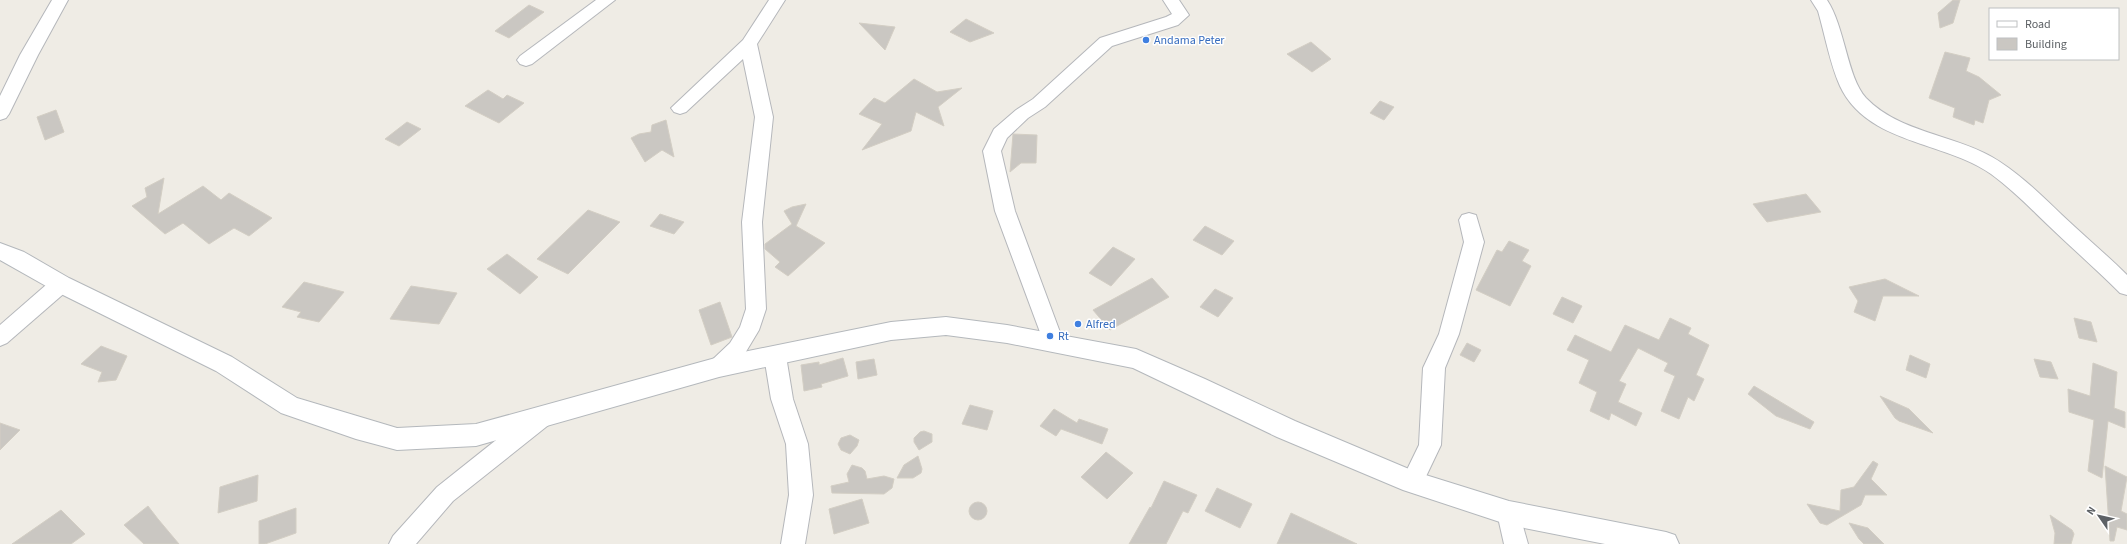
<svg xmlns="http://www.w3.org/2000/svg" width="2127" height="544" font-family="'Source Sans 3',sans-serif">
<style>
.building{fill:#cac7c2;stroke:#d3cec4}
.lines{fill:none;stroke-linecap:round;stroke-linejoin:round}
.street-casing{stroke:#b5b7bb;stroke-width:2}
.secondary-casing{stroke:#b4b8bc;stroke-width:2}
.street{fill:#fff;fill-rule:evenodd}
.secondary{fill:#fff;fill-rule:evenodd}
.shop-dot{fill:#3f7fe0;stroke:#fff;stroke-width:1.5}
.labels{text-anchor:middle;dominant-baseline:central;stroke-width:3;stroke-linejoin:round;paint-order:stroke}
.shop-label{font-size:12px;fill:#366cbe;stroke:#fff;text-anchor:start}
</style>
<rect width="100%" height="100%" fill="#efece5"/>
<g class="building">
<polygon points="1953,0 1960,0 1953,23 1940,28 1938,13"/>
<polygon points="529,5 544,12 509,38 495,31"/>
<polygon points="966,19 994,33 970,42 950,32"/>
<polygon points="859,23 895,27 885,50"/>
<polygon points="1311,42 1331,59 1312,72 1287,54"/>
<polygon points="1945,52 1970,58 1966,71 1979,77 2001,95 1989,100 1983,123 1975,120 1974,125 1953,117 1955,108 1929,98"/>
<polygon points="914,79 937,92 962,88 938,107 944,126 916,112 911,131 862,150 882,124 859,114 874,98 885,103"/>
<polygon points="488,90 503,99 507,95 524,103 499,123 465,106"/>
<polygon points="1380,101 1394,107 1384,120 1370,113"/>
<polygon points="56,110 64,132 45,140 37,117"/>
<polygon points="666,120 674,157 662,150 645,162 631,138 639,134 651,132 652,125"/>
<polygon points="407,122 421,129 399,146 385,139"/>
<polygon points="1013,134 1037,135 1036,163 1021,163 1010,172"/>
<polygon points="164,178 158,214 203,186 221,200 229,193 272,218 249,236 234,228 209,244 183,223 165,234 132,206 147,197 145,188"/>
<polygon points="1806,194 1821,212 1767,222 1753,204"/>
<polygon points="806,204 796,226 825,243 788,276 775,267 780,262 765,249 765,244 792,224 784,211 792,207"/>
<polygon points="588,210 620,222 568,274 537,259"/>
<polygon points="660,214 684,222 674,234 650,226"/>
<polygon points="1205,226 1234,241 1222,255 1193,240"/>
<polygon points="1509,241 1529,250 1522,261 1531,266 1510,306 1476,290 1497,250 1502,252"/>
<polygon points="1113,247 1135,259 1111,286 1089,273"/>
<polygon points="507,254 538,277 520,294 487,269"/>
<polygon points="1152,278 1169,297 1110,330 1093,310"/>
<polygon points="1885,279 1919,296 1883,296 1875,321 1854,312 1858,301 1849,287"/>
<polygon points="304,282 344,292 319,322 297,317 301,312 282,307"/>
<polygon points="411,286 457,293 439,324 390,319"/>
<polygon points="1215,289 1233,298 1218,317 1200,307"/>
<polygon points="1562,297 1582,306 1573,323 1553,314"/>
<polygon points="720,302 732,337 711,345 699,310"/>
<polygon points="1670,318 1691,328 1688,334 1709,345 1696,375 1704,379 1694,401 1688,397 1679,419 1661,411 1675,376 1664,371 1668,363 1638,348 1619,381 1626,384 1618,402 1642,413 1636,426 1611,413 1609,420 1590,411 1597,392 1579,383 1589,360 1567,350 1575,335 1611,352 1625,325 1659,340"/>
<polygon points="2074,318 2091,322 2097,342 2079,338"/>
<polygon points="1467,343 1481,350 1474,362 1460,355"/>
<polygon points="101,346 127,356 116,380 98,382 102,372 81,364"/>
<polygon points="1910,355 1930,364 1926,378 1906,370"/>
<polygon points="843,358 848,376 821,384 822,387 804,391 801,365 819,362 819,365"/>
<polygon points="874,359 877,375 858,379 856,362"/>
<polygon points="2034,359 2051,362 2058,379 2040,377"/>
<polygon points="2093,363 2117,372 2114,408 2125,412 2125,428 2108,421 2102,478 2088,471 2094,420 2069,412 2068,389 2090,396"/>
<polygon points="1754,386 1814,422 1810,429 1776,416 1748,394"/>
<polygon points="1880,396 1909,409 1933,433 1899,421 1895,418"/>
<polygon points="970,405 993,411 987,430 962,424"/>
<polygon points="1054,409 1077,423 1079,419 1108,429 1102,444 1061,429 1056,436 1040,426"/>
<polygon points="0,423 20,430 0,450"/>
<polygon points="924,431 932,434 932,442 919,450 914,442 914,438 920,432"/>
<polygon points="850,435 859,440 857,446 850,454 841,450 838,444 841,438"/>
<polygon points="1106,452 1133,473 1107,499 1081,477"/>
<polygon points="918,456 922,469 921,473 913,478 897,478 904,465"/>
<polygon points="1873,461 1878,464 1871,479 1887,495 1865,495 1861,505 1827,525 1820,523 1807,504 1840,511 1841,490 1854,487"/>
<polygon points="852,465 862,468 865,471 867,479 884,476 894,479 892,488 884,494 832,493 831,486 849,482 847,474"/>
<polygon points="2105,466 2127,477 2121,511 2127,514 2127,530 2117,527 2114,541 2110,541"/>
<polygon points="258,475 257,501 218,513 220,487"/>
<polygon points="1164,481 1197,495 1188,513 1183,511 1166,544 1129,544 1150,507 1151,508"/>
<polygon points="1217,488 1252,504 1240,528 1205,511"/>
<polygon points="862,499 869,523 834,534 829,509"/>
<circle cx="978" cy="511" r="9"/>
<polygon points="148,506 158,519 179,544 144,544 124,525"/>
<polygon points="296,508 296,533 265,544 259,544 259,521"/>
<polygon points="61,510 85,534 71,544 12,544"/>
<polygon points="1291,513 1357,544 1277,544"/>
<polygon points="2050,515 2072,530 2074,534 2071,544 2054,544 2055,533"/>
<polygon points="1849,523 1868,528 1884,544 1864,544 1859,539"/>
</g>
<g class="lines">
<defs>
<g id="street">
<polygon points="52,0 68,0 38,55 9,114 6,118 0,120 0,96 20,55"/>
<polygon points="596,0 615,0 532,64 526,66 520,64 517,60 520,56"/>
<polygon points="769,0 785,0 757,44 773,117 762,222 766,309 759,330 744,355 727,373 719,376 711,373 708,367 711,361 730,343 740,327 746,309 742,222 755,117 743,59 686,112 680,114 674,112 671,108 743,40"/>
<polygon points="1163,0 1179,0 1189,15 1178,25 1112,46 1045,107 1028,118 1007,138 1001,151 1015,211 1064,343 1061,349 1054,352 1047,349 1044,343 995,211 983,151 994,129 1016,110 1033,99 1100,38 1166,17 1172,14"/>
<path d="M1811,0h16c18,27 20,77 39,98 34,35 86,36 126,59 26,15 48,37 70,58 21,20 44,39 65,60v20l-7,-2c-23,-23 -47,-44 -71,-67 -19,-18 -37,-37 -58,-52 -47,-33 -124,-30 -151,-88 -10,-22 -15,-51 -22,-75z"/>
<polygon points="1469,213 1476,215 1484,242 1459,334 1445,368 1441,445 1420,489 1412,492 1404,489 1401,482 1419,445 1423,368 1439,334 1464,242 1459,220 1462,215"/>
<polygon points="61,276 68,278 71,284 68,290 7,343 0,346 0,325 54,278"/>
<polygon points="775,347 782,350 786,356 793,399 808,444 813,495 805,544 781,544 789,495 786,444 771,399 764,356 768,350"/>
<polygon points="543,407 551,409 554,416 551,423 453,501 416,544 389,544 393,536 437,487 535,409"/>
<polygon points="1509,502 1517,505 1528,544 1504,544 1497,513 1501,505"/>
</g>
<polygon id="secondary" points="0,243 24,252 69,278 232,357 297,398 397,428 476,424 719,357 891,322 946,317 1007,325 1136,349 1205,379 1295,421 1416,472 1509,501 1666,532 1675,535 1679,544 1605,544 1509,525 1403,490 1277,437 1133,368 1007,343 946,335 891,340 719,377 476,446 397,450 356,439 281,413 216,371 53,290 0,260"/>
</defs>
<use href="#street" class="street-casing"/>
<use href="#secondary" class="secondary-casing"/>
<use href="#street" class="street"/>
<use href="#secondary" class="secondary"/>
</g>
<g class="shop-dot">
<circle cx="1146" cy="40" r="4"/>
<circle cx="1078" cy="324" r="4"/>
<circle cx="1050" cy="336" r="4"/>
</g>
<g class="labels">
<g class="shop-label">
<text x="1154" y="40">Andama Peter</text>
<text x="1086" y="324">Alfred</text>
<text x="1058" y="336">Rt</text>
</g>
</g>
<rect x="1989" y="8" width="130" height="52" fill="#ffffff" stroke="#bec0c1"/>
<rect x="1997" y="21" width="20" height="6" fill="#ffffff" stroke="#bec0c1"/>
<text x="2025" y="28" font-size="12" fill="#5d6165">Road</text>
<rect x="1997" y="38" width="20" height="12" fill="#cac7c2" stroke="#bec0c1"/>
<text x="2025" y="48" font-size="12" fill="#5d6165">Building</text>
<g transform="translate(2099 516) rotate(304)" stroke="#ffffff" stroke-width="3" paint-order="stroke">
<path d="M0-3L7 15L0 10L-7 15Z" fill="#5d6165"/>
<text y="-6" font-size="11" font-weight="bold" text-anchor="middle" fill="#5d6165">N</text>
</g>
</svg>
